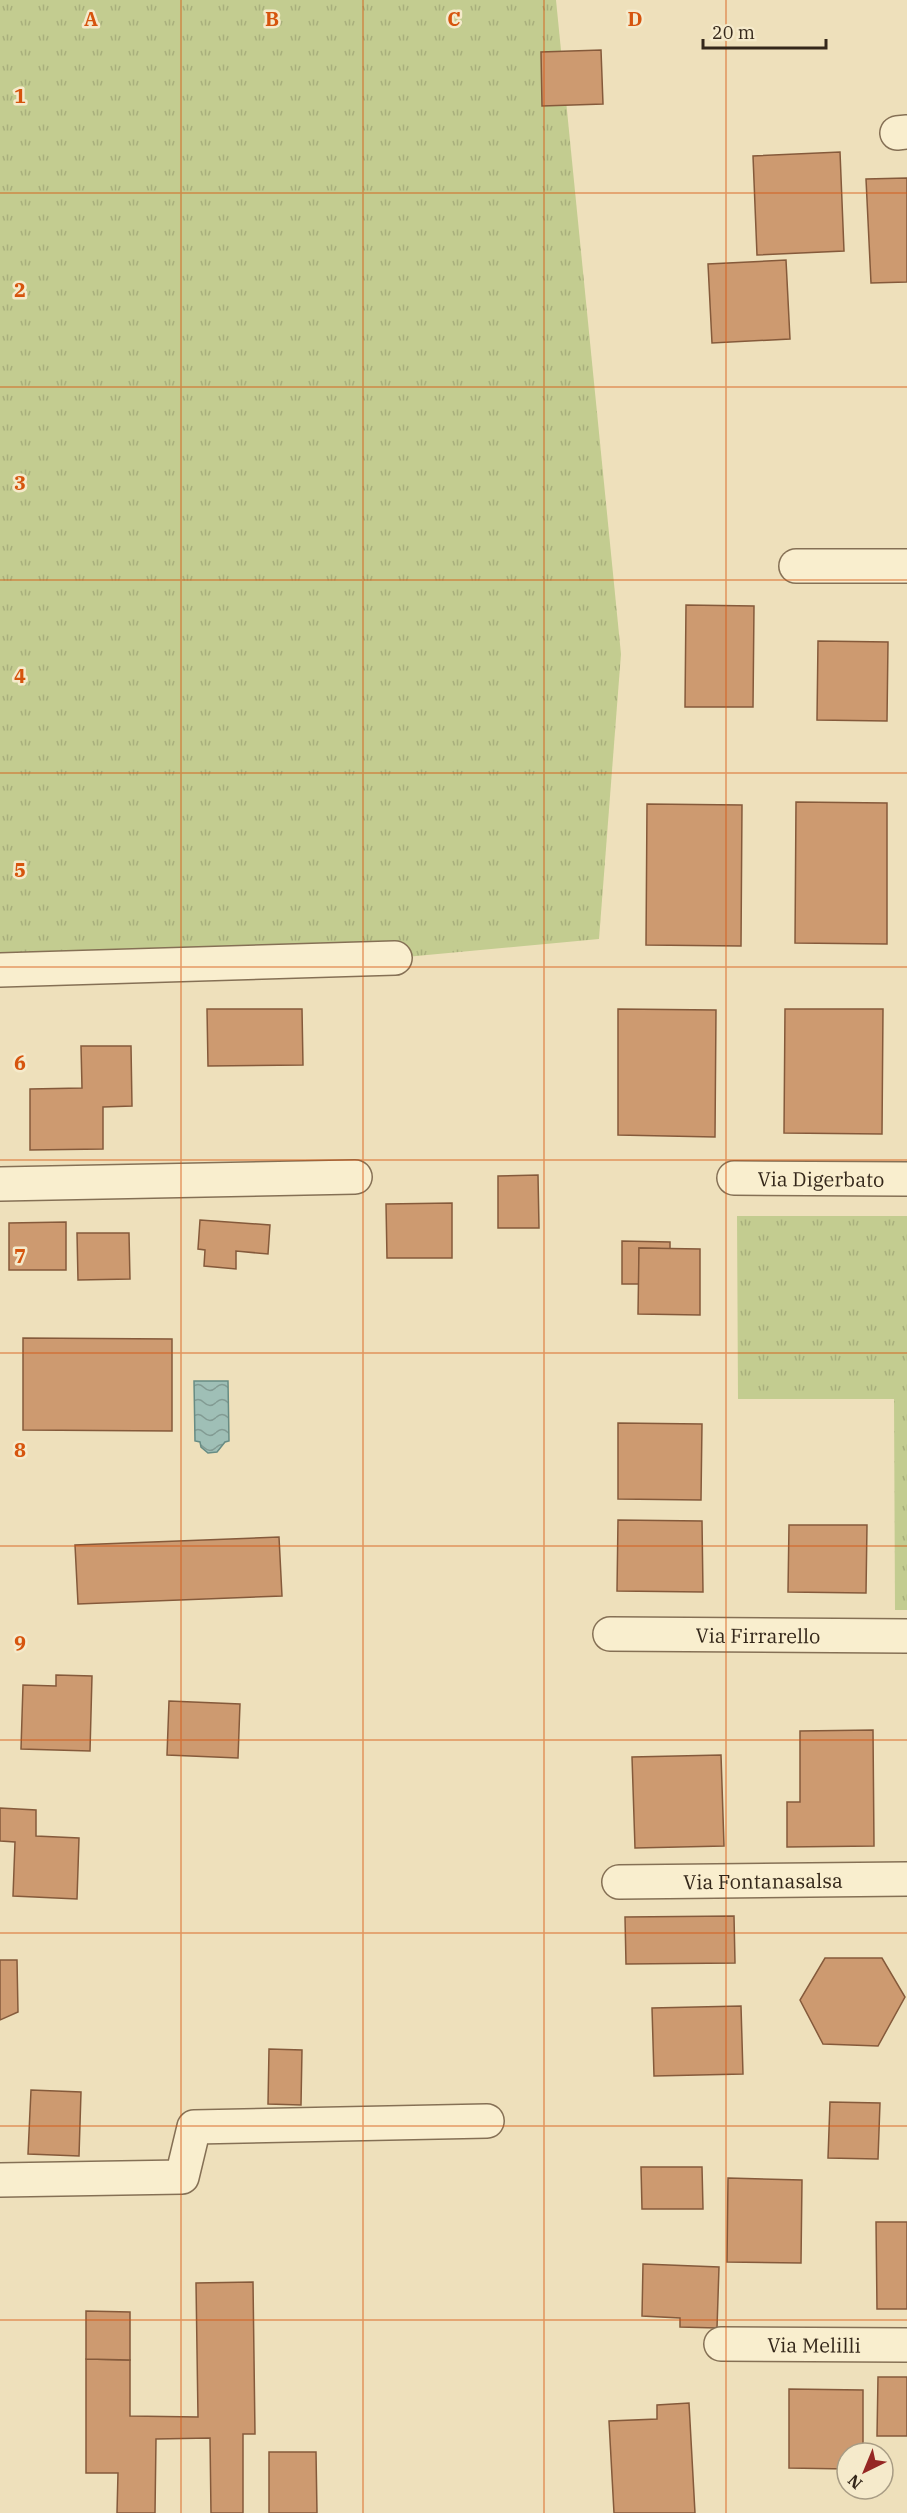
<svg xmlns="http://www.w3.org/2000/svg" width="907" height="2513" font-family="'IBM Plex Serif',serif">
<style>
.grass{fill:url(#grass-tufts)}
.water{fill:url(#water-waves);stroke:#678c84;stroke-width:1.5}
.building{fill:#cd9a70;stroke:#855a3b;stroke-width:1.5}
.lines{fill:none;stroke-linecap:round;stroke-linejoin:round}
.minor-casing{stroke:#857055;stroke-width:36}
.minor{stroke:#f9eece;stroke-width:33}
.grid{fill:none;stroke:#d6540d;stroke-width:1.5;stroke-opacity:0.55}
.labels{text-anchor:middle;dominant-baseline:central;stroke-width:5;stroke-linejoin:round;paint-order:stroke}
.street-label{font-size:20px;fill:#34271a;stroke:#f5eacb}
.grid-label{font-size:20px;text-anchor:middle;font-weight:bold;fill:#d6540d;stroke:#f5eacb;stroke-width:5;stroke-linejoin:round;paint-order:stroke}
</style>
<defs>
<pattern id="grass-tufts" width="24" height="20" patternUnits="userSpaceOnUse" patternTransform="scale(1.5)"><rect width="24" height="20" fill="#c3cc90"/><path d="M3 7l-1-3M5 7V3M7 7l1-3M15 17l-1-3M17 17v-4M19 17l1-3" fill="none" stroke="#a8af7c"/></pattern>
<pattern id="water-waves" width="16" height="10" patternUnits="userSpaceOnUse" patternTransform="scale(1.5)"><rect width="16" height="10" fill="#9fbfb6"/><path d="M0 5q4-4 8 0t8 0" fill="none" stroke="#829b93"/></pattern>
</defs>
<rect width="100%" height="100%" fill="#eee0bb"/>
<g class="grass">
<polygon points="0,0 556,0 621,654 599,939 395,958 0,970"/>
<polygon points="737,1216 907,1216 907,1610 895,1610 894,1399 738,1399"/>
</g>
<polygon class="water" points="194,1381 228,1381 229,1441 225,1442 217,1452 208,1453 201,1447 200,1442 195,1441"/>
<g class="building">
<polygon points="601,50 603,104 542,106 541,52"/>
<polygon points="840,152 844,251 757,255 753,156"/>
<polygon points="907,178 907,282 871,283 866,179"/>
<polygon points="786,260 790,339 712,343 708,264"/>
<polygon points="686,605 754,606 753,707 685,707"/>
<polygon points="818,641 888,642 887,721 817,720"/>
<polygon points="796,802 887,803 887,944 795,943"/>
<polygon points="647,804 742,805 741,946 646,945"/>
<polygon points="207,1009 302,1009 303,1065 208,1066"/>
<polygon points="618,1009 716,1010 715,1137 618,1135"/>
<polygon points="785,1009 883,1009 882,1134 784,1133"/>
<polygon points="81,1046 131,1046 132,1106 103,1107 103,1149 30,1150 30,1089 82,1088"/>
<polygon points="538,1175 539,1228 498,1228 498,1176"/>
<polygon points="452,1203 452,1258 387,1258 386,1204"/>
<polygon points="200,1220 270,1225 268,1254 236,1251 236,1269 204,1266 205,1250 198,1249"/>
<polygon points="66,1222 66,1270 9,1270 9,1223"/>
<polygon points="77,1233 129,1233 130,1279 78,1280"/>
<polygon points="622,1241 670,1242 670,1249 639,1248 639,1284 622,1284"/>
<polygon points="639,1248 700,1249 700,1315 638,1314"/>
<polygon points="23,1338 172,1339 172,1431 23,1430"/>
<polygon points="618,1423 702,1424 701,1500 618,1499"/>
<polygon points="618,1520 702,1521 703,1592 617,1591"/>
<polygon points="789,1525 867,1525 866,1593 788,1592"/>
<polygon points="279,1537 282,1596 78,1604 75,1545"/>
<polygon points="56,1675 92,1676 90,1751 21,1749 23,1685 56,1686"/>
<polygon points="169,1701 240,1704 238,1758 167,1755"/>
<polygon points="873,1730 874,1846 787,1847 787,1802 800,1802 800,1731"/>
<polygon points="721,1755 724,1846 635,1848 632,1757"/>
<polygon points="0,1808 36,1810 36,1836 79,1838 77,1899 13,1896 15,1842 0,1841"/>
<polygon points="734,1916 735,1963 626,1964 625,1917"/>
<polygon points="825,1958 882,1958 905,1997 878,2046 823,2044 800,2000"/>
<polygon points="0,1960 17,1960 18,2012 0,2020"/>
<polygon points="741,2006 743,2074 654,2076 652,2008"/>
<polygon points="269,2049 302,2050 301,2105 268,2104"/>
<polygon points="31,2090 81,2092 79,2156 28,2154"/>
<polygon points="830,2102 880,2103 878,2159 828,2158"/>
<polygon points="641,2167 702,2167 703,2209 642,2209"/>
<polygon points="728,2178 802,2180 801,2263 727,2262"/>
<polygon points="876,2222 907,2222 907,2309 877,2309"/>
<polygon points="643,2264 719,2267 717,2328 680,2327 680,2318 642,2316"/>
<polygon points="253,2282 255,2434 243,2434 243,2513 211,2513 210,2438 156,2439 155,2513 117,2513 118,2473 86,2473 86,2359 130,2360 130,2416 198,2417 196,2283"/>
<polygon points="86,2311 130,2312 130,2360 86,2359"/>
<polygon points="878,2377 907,2377 907,2436 877,2436"/>
<polygon points="789,2389 863,2390 863,2453 847,2453 847,2469 789,2468"/>
<polygon points="689,2403 695,2513 614,2513 609,2421 657,2419 657,2405"/>
<polygon points="269,2452 316,2452 317,2513 269,2513"/>
</g>
<g class="lines">
<defs>
<g id="minor">
<polyline points="897,133 907,132"/>
<polyline points="796,566 907,566"/>
<polyline points="0,970 395,958"/>
<path id="s1" d="M734,1178l173,1"/>
<polyline points="0,1184 355,1177"/>
<path id="s2" d="M610,1634l297,2"/>
<path id="s3" d="M619,1882l288,-3"/>
<polyline points="0,2180 182,2177 194,2127 487,2121"/>
<path id="s4" d="M721,2344l186,1"/>
</g>
</defs>
<use href="#minor" class="minor-casing"/>
<use href="#minor" class="minor"/>
</g>
<path class="grid" d="M181,0v2513M363,0v2513M544,0v2513M726,0v2513M0,193h907M0,387h907M0,580h907M0,773h907M0,967h907M0,1160h907M0,1353h907M0,1546h907M0,1740h907M0,1933h907M0,2126h907M0,2320h907"/>
<g class="labels">
<g class="street-label">
<text stroke="none"><textPath href="#s1" startOffset="87">Via Digerbato</textPath></text>
<text stroke="none"><textPath href="#s2" startOffset="148">Via Firrarello</textPath></text>
<text stroke="none"><textPath href="#s3" startOffset="144">Via Fontanasalsa</textPath></text>
<text stroke="none"><textPath href="#s4" startOffset="93">Via Melilli</textPath></text>
</g>
</g>
<g class="grid-label">
<text x="91" y="26">A</text>
<text x="272" y="26">B</text>
<text x="454" y="26">C</text>
<text x="635" y="26">D</text>
<text x="20" y="103">1</text>
<text x="20" y="297">2</text>
<text x="20" y="490">3</text>
<text x="20" y="683">4</text>
<text x="20" y="877">5</text>
<text x="20" y="1070">6</text>
<text x="20" y="1263">7</text>
<text x="20" y="1457">8</text>
<text x="20" y="1650">9</text>
</g>
<g transform="translate(865 2471) rotate(223)"><circle r="28" fill="#f5eacb" stroke="#a89c84" stroke-width="1.5"/>
<path d="M0-4.5L10 22L0 15L-10 22Z" fill="#952724"/>
<text y="-9" font-size="16" font-weight="bold" text-anchor="middle" fill="#34271a">N</text>
</g>
<path d="M703 39v9h123v-9" fill="none" stroke="#34271a" stroke-width="3"/>
<text x="712" y="39" font-size="18" fill="#34271a" stroke="#f5eacb" stroke-width="4.5" paint-order="stroke">20 m</text>
</svg>
